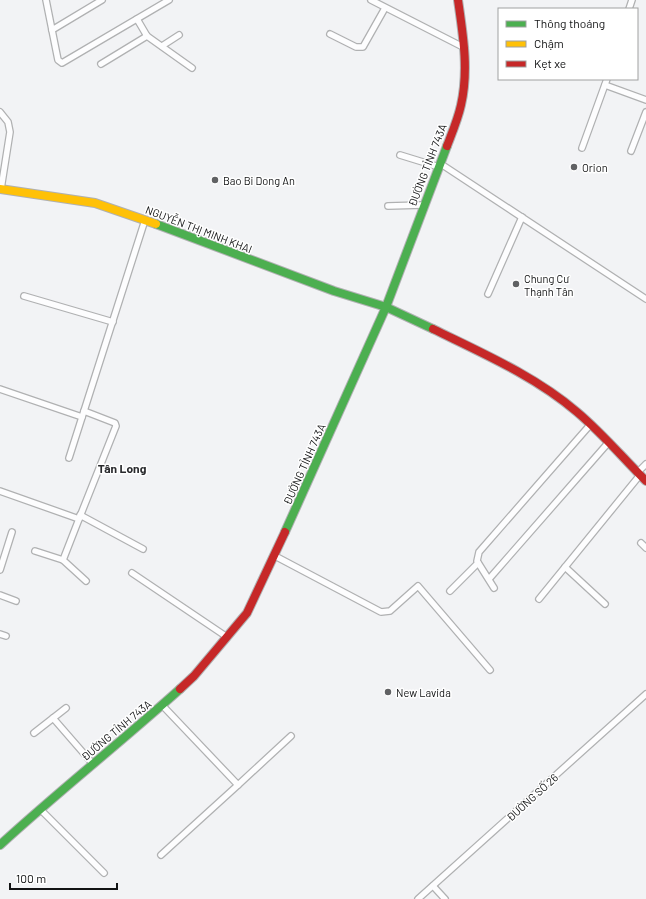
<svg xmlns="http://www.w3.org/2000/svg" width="646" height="899" font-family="Barlow,sans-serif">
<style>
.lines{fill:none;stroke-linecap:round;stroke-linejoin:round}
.street-casing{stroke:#b0b1b2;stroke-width:8}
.fast-casing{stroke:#b0b1b2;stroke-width:10}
.slow-casing{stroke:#b0b1b2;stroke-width:10}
.jam-casing{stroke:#b0b1b2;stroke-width:10}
.street{stroke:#fdfdfe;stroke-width:5.5}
.fast{stroke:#4caf50;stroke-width:8}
.slow{stroke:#ffc107;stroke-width:8}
.jam{stroke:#c62828;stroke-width:8}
.poi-dot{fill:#606163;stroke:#fff;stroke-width:1.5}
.labels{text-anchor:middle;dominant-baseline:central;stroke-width:3;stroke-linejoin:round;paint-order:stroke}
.street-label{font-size:11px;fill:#121314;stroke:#fff}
.poi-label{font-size:11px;fill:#121314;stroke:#fff;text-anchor:start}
.neighbourhood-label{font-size:12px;font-weight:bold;fill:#292a2d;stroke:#fff}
</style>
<rect width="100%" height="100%" fill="#f2f3f5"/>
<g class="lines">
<defs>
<g id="street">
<polyline points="46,0 58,60 62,63 169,0"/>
<polyline points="371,0 465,48"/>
<polyline points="629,9 632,0"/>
<polyline points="137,19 147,36 192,68"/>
<polyline points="52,30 102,0"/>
<polyline points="330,34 356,47 363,47 385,8"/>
<polyline points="162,46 179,35"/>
<polyline points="101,64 147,36"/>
<polyline points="605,85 646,100"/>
<polyline points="0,112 8,122 10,132 1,189"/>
<polyline points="582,148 607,79"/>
<polyline points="631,151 646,112"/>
<polyline points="400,155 439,167"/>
<polyline points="441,164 646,299"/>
<polyline points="388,206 423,205"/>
<polyline points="488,294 522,217"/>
<polyline points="24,296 113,322"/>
<polyline points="0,389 82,417"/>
<polyline points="69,458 145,220"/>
<polyline points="638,472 646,464"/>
<polyline points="0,491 79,519 116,426 115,423 84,411"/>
<polyline points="80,515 143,549"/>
<polyline points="79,519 63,560 86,581"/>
<polyline points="641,543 646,548"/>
<polyline points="35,551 63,560"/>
<polyline points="275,556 381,612 390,611 418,586 490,670"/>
<polyline points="565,567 605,604"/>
<polyline points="0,570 12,532"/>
<polyline points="132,573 227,637"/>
<polyline points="489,579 608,443"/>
<polyline points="494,588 477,561 479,552 590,425"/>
<polyline points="450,591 478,563"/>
<polyline points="0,595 16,601"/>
<polyline points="539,599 640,475"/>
<polyline points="0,634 6,636"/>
<polyline points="53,718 93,764"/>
<polyline points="34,733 66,708"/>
<polyline points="238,785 291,736"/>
<polyline points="40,809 104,873"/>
<polyline points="161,855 238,785 162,705"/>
<polyline points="433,886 445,899"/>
<polyline points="418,899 646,694"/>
</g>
<g id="fast">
<polyline points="156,224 334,291 386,307 433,329"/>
<polyline points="285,532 386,307 447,146"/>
<path d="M0,845c59,-54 121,-103 180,-156"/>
</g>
<polyline id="slow" points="0,189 95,203 156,224"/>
<g id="jam">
<path d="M447,146c5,-13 11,-27 14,-41 8,-35 2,-70 -3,-105"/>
<path d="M433,329c49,24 102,47 144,83 25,21 46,46 69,69"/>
<polyline points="180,689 194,676 247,613 285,532"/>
</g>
</defs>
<use href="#street" class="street-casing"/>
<use href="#fast" class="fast-casing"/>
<use href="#slow" class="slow-casing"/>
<use href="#jam" class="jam-casing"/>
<use href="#street" class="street"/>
<use href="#fast" class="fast"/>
<use href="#slow" class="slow"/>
<use href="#jam" class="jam"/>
</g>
<g class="poi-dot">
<circle cx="574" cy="167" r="4"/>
<circle cx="215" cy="180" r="4"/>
<circle cx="516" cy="284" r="4"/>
<circle cx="388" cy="692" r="4"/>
</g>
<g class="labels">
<g class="street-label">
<text transform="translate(427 165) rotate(-69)">ĐƯỜNG TỈNH 743A</text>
<text transform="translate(199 229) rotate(21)">NGUYỄN THỊ MINH KHAI</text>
<text transform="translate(304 464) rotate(-66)">ĐƯỜNG TỈNH 743A</text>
<text transform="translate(116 730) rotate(-40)">ĐƯỜNG TỈNH 743A</text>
<text transform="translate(532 797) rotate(-42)">ĐƯỜNG SỐ 26</text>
</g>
<g class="poi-label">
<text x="582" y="167">Orion</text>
<text x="223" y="180">Bao Bi Dong An</text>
<text x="524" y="278">Chung Cư<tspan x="524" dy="13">Thạnh Tân</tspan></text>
<text x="396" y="692">New Lavida</text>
</g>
<g class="neighbourhood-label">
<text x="122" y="468">Tân Long</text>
</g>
</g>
<rect x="498" y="8" width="140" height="72" fill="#ffffff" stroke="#a0a1a1"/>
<rect x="506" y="21" width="20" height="6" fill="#4caf50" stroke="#a0a1a1"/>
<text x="534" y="28" font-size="12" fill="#121314">Thông thoáng</text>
<rect x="506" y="41" width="20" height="6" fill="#ffc107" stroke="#a0a1a1"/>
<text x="534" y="48" font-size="12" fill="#121314">Chậm</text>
<rect x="506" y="61" width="20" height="6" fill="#c62828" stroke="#a0a1a1"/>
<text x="534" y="68" font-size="12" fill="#121314">Kẹt xe</text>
<path d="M10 883v6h107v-6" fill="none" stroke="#121314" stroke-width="2"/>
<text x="16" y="883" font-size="12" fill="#121314" stroke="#ffffff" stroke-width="3" paint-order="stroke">100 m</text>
</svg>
